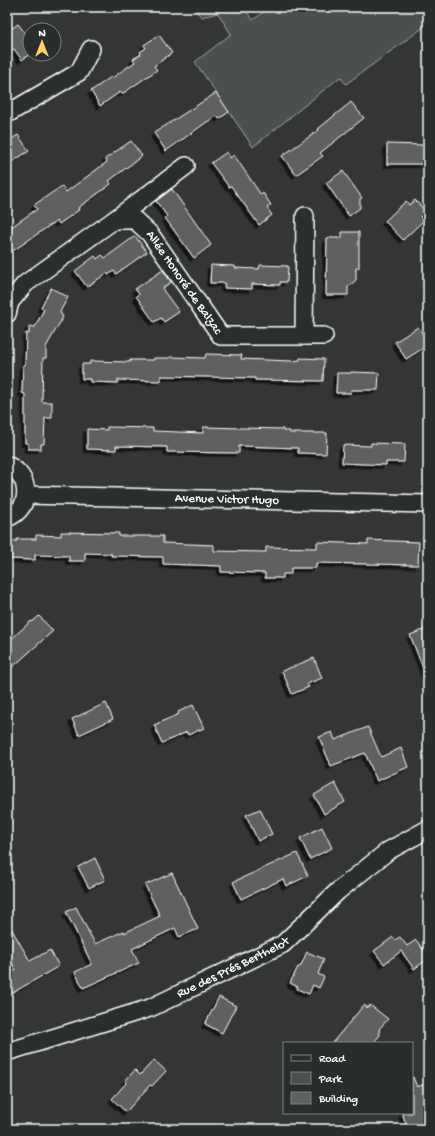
<svg xmlns="http://www.w3.org/2000/svg" width="435" height="1136" font-family="'Gochi Hand',sans-serif">
<style>
.green{fill:#4c4f50;stroke:#a6a7a8}
.building{fill:#5f6162;stroke:#fff;filter:url(#shadow)}
.lines{fill:none;stroke-linecap:round;stroke-linejoin:round}
.street-casing{stroke:#fff;stroke-width:20}
.street{stroke:#2a2d2e;stroke-width:17}
.labels{text-anchor:middle;dominant-baseline:central;stroke-width:4;stroke-linejoin:round;paint-order:stroke}
.street-label{font-size:13px;fill:#fff;stroke:#2a2d2e}
</style>
<defs>
<filter id="shadow"><feDropShadow dx="-3.5" dy="3.5" stdDeviation="0" flood-color="#0009"/></filter>
</defs>
<rect width="100%" height="100%" fill="#333536"/>
<filter id="ink" filterUnits="userSpaceOnUse"><feTurbulence type="fractalNoise" baseFrequency=".025" numOctaves="2"/><feDisplacementMap in="SourceGraphic" scale="8" xChannelSelector="R" yChannelSelector="G"/><feConvolveMatrix kernelMatrix="1 2 1 2 8 2 1 2 1" color-interpolation-filters="sRGB"/></filter>
<g filter="url(#ink)">
<polygon class="green" points="194,7 243,7 253,20 270,7 428,7 428,24 346,84 340,77 253,147 195,62 231,34 218,13 201,17"/>
<g class="building">
<polygon points="18,24 25,33 30,29 30,54 22,60 14,49 7,54 7,32"/>
<polygon points="159,35 172,53 154,66 157,70 122,94 120,92 100,106 91,91 111,77 112,78 135,62 133,59 141,54 140,52 146,48 144,45"/>
<polygon points="216,93 229,112 219,119 217,116 207,122 166,151 154,133"/>
<polygon points="351,102 364,118 320,153 323,156 296,175 282,156 319,130 318,129"/>
<polygon points="18,135 29,151 7,165 7,142"/>
<polygon points="131,141 142,156 109,181 111,184 78,208 79,210 59,224 57,221 49,226 7,255 7,230 37,209 34,205 62,186 66,192 107,162 105,159"/>
<polygon points="387,144 424,145 423,164 387,164"/>
<polygon points="227,152 230,158 234,155 261,195 263,193 271,205 267,208 272,215 259,225 231,186 229,187 211,163"/>
<polygon points="343,171 362,198 360,199 360,208 349,216 326,183"/>
<polygon points="172,189 211,245 194,258 165,218 167,216 156,201"/>
<polygon points="415,200 426,212 420,217 424,220 403,240 385,221 406,201 409,205"/>
<polygon points="342,232 359,232 359,268 356,268 356,280 348,287 348,295 326,295 327,238 342,238"/>
<polygon points="135,236 147,252 116,274 114,271 108,275 107,273 87,287 75,271 95,256 97,259 102,255 105,258"/>
<polygon points="211,265 235,266 235,268 259,269 260,265 288,266 287,282 280,282 280,285 252,284 252,289 224,288 225,283 210,283"/>
<polygon points="163,270 171,282 163,288 164,290 163,290 179,312 164,322 161,318 154,322 136,296 139,294 135,289"/>
<polygon points="51,288 68,297 60,312 63,317 46,347 46,358 43,358 42,402 52,402 52,418 45,418 44,444 41,444 41,449 28,449 28,443 25,443 25,394 22,393 23,365 25,365 26,333 29,334 29,326 35,327 44,309 41,307"/>
<polygon points="418,327 428,342 428,345 406,359 395,342"/>
<polygon points="206,354 242,355 241,359 292,361 300,360 300,358 324,359 323,381 255,380 255,378 161,376 161,381 118,380 118,383 90,382 90,379 82,379 82,364 90,364 90,361 130,362 130,360 154,360 154,358 170,358 170,357 205,358"/>
<polygon points="351,372 379,373 378,390 352,390 351,393 336,393 337,373 351,373"/>
<polygon points="107,427 153,428 153,431 203,433 203,427 283,429 283,431 290,431 290,433 327,433 326,454 298,453 298,448 239,446 239,453 167,452 167,447 116,446 116,450 87,449 87,429 107,430"/>
<polygon points="371,443 405,444 404,462 386,462 386,465 342,463 343,445 371,446"/>
<polygon points="61,532 119,533 119,536 163,536 163,543 214,545 214,551 266,552 266,547 317,548 317,542 368,544 368,540 419,542 418,565 316,563 316,568 291,568 291,574 283,574 283,578 265,578 265,573 221,572 221,566 163,564 163,557 111,556 112,554 85,553 85,561 69,561 69,556 35,555 35,560 7,559 7,541 17,541 17,539 36,539 36,535 61,536"/>
<polygon points="39,616 53,631 7,672 7,643 31,621 32,622"/>
<polygon points="428,628 428,678 427,678 410,635"/>
<polygon points="314,658 322,678 307,684 309,687 292,694 282,671"/>
<polygon points="106,703 113,719 79,735 72,719"/>
<polygon points="193,705 204,728 188,735 187,732 162,743 154,725 179,714 178,712"/>
<polygon points="368,727 381,757 401,748 408,767 377,781 365,753 331,766 319,737 332,732 335,740"/>
<polygon points="335,783 345,802 324,814 314,795"/>
<polygon points="260,809 272,834 258,841 246,815"/>
<polygon points="322,827 332,848 310,859 300,838"/>
<polygon points="297,853 308,876 286,886 283,879 241,899 233,882"/>
<polygon points="95,858 105,880 89,888 78,867"/>
<polygon points="172,873 198,929 179,937 175,928 132,949 139,963 83,988 75,972 92,964 66,912 76,907 95,944 124,931 124,933 160,916 145,885"/>
<polygon points="7,921 30,961 50,950 59,966 7,996 7,975 16,970 7,954"/>
<polygon points="393,937 395,940 400,937 407,946 416,940 428,956 428,959 414,969 401,951 384,964 374,951"/>
<polygon points="307,952 324,959 318,974 324,977 319,988 313,985 309,994 297,989 298,987 290,983 298,967 300,967"/>
<polygon points="219,997 236,1006 222,1033 205,1024"/>
<polygon points="364,1005 368,1008 370,1005 388,1019 379,1029 380,1035 373,1043 332,1043"/>
<polygon points="154,1060 166,1071 152,1086 150,1085 126,1112 112,1099 127,1082 125,1081 135,1070 140,1075"/>
<polygon points="412,1077 413,1077 417,1087 425,1084 428,1092 428,1103 424,1104 428,1116 428,1129 408,1129 402,1113 412,1113"/>
</g>
<g class="lines">
<defs>
<g id="street">
<polyline points="7,114 79,72 91,49"/>
<polyline points="114,220 186,166"/>
<path id="s1" d="M7,314l3,-12 15,-18 89,-64h21l15,14 71,102h103"/>
<polyline points="304,336 305,216"/>
<path d="M7,465c24,10 26,43 0,53"/>
<path id="s2" d="M26,495l402,9"/>
<path id="s3" d="M7,1052l143,-44 133,-64 55,-53 50,-40 40,-22"/>
</g>
</defs>
<use href="#street" class="street-casing"/>
<use href="#street" class="street"/>
</g>
</g>
<g class="labels">
<g class="street-label">
<text stroke="none"><textPath href="#s1" startOffset="246">Allée Honoré de Balzac</textPath></text>
<text stroke="none"><textPath href="#s2" startOffset="201">Avenue Victor Hugo</textPath></text>
<text stroke="none"><textPath href="#s3" startOffset="242">Rue des Prés Berthelot</textPath></text>
</g>
</g>
<rect width="435" height="1136" fill="none" stroke="#2a2d2e" stroke-width="24"/>
<rect x="12" y="12" width="411" height="1112" fill="none" stroke="#fff" stroke-width="1.5" filter="url(#ink)"/>
<rect x="283" y="1042" width="130" height="72" fill="#2a2d2e" stroke="#7f8182"/>
<rect x="291" y="1055" width="20" height="6" fill="#2a2d2e" stroke="#7f8182"/>
<text x="319" y="1062" font-size="12" fill="#ffffff">Road</text>
<rect x="291" y="1072" width="20" height="12" fill="#4c4f50" stroke="#7f8182"/>
<text x="319" y="1082" font-size="12" fill="#ffffff">Park</text>
<rect x="291" y="1092" width="20" height="12" fill="#5f6162" stroke="#7f8182"/>
<text x="319" y="1102" font-size="12" fill="#ffffff">Building</text>
<g transform="translate(42 42)"><circle r="19" fill="#2a2d2e" stroke="#7f8182"/>
<path d="M0-3L7 15L0 10L-7 15Z" fill="#ffd166"/>
<text y="-6" font-size="11" font-weight="bold" text-anchor="middle" fill="#ffffff">N</text>
</g>
</svg>
